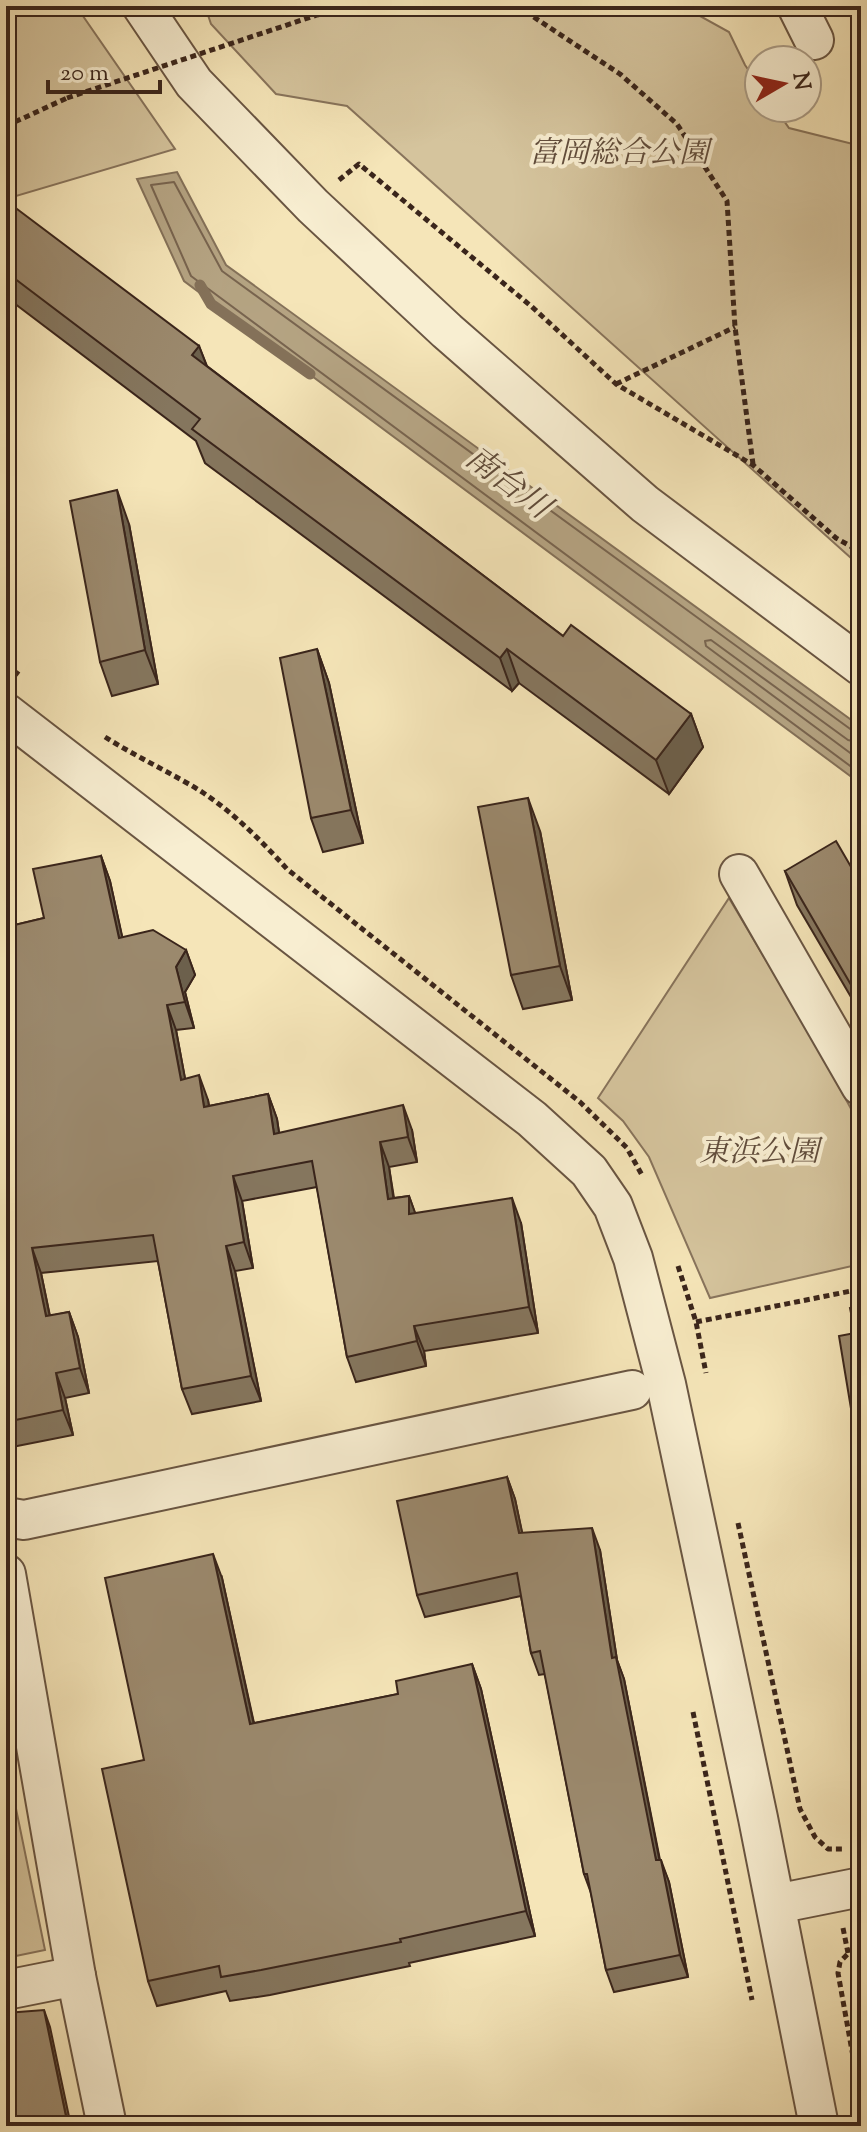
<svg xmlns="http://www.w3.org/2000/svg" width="867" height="2132" font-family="'Sorts Mill Goudy','Noto Serif JP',serif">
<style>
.green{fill:#d5c49d;stroke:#88745c;stroke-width:2}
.water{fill:#b5a483;stroke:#847159;stroke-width:2}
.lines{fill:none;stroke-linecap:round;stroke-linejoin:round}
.shore{stroke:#78644f;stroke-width:2}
.stream{stroke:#847159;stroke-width:11}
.minor-casing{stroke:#695542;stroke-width:42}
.path{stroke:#3a251b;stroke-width:5;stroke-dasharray:6 4;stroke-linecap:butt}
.minor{stroke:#f8eed1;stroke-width:38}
.path-bridge{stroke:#3a251b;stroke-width:5;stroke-dasharray:6 4;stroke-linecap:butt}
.wall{fill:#85765e;stroke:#3a251b;stroke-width:2}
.shaded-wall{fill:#6c604c;stroke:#3a251b;stroke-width:2}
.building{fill:#9b896d;stroke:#3a251b;stroke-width:2}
.labels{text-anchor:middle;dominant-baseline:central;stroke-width:8;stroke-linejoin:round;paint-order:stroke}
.park-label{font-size:30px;font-style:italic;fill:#614d3c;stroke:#f8eed1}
.water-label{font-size:32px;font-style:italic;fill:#5f4b3a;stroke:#f8eed1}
</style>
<rect width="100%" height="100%" fill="#f5e5b8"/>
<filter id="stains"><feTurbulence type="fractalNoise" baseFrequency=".0025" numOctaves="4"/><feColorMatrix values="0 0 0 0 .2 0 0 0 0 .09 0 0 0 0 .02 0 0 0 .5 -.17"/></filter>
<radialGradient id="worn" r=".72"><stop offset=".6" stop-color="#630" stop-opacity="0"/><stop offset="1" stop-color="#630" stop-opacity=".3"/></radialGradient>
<g class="green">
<polygon points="6,6 76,6 175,149 6,199"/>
<polygon points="205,6 682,6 729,32 745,65 759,85 759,108 775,108 789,128 861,146 861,567 347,106 276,94 211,24"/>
<polygon points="729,898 815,1043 861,1127 861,1264 710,1298 649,1157 623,1121 598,1098"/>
<polygon points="6,1760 45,1950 6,1958"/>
</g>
<polygon class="water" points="177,172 226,265 861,727 861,784 184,281 137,179"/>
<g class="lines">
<g class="shore">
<polyline points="861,733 853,731 222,271 174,182 151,185 191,276 861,774"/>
<polyline points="861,743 848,740 711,640 705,641 706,646 861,761"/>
</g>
<polyline class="stream" points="200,285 211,304 310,374"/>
<defs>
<g id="minor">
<polyline points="142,6 194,83 313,206 447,331 645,504 861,666"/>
<polyline points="797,6 814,40"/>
<polyline points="6,713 532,1119 589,1171 613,1206 633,1258 666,1384 758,1818 819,2126"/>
<polyline points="739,874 861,1086"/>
<polyline points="6,1517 24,1520 632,1390"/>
<polyline points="6,1574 76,1976 107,2126"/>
<polyline points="776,1904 861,1887"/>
<polyline points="6,1990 76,1976"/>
</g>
</defs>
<use href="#minor" class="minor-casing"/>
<g class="path">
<polyline points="517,6 620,74 677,124 727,201 735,327 753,464"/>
<polyline points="317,15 347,6"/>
<polyline points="6,126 67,98"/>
<polyline points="339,180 359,164 531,306 616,384 753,465 836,538 861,552"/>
<polyline points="616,384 735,327"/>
<polyline points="6,665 22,677"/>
<path d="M105,737c27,17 54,30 82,46 38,21 71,54 100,86l293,233 47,46 15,27"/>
<polyline points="678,1266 696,1322 706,1373"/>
<polyline points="696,1322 861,1289"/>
<polyline points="738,1523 800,1809 815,1837 828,1849 844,1849"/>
<polyline points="693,1712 752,2000"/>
<polyline points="843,1928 848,1953"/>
<polyline points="861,1940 840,1962 838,1973 861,2101"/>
</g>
<use href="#minor" class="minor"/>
<polyline class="path-bridge" points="67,98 317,15"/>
</g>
<g class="wall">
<polygon points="6,224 199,346 207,366 563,636 691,714 703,747 669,794 519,683 512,691 205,463 196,441 6,297"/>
<polygon points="129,524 158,684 112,696 100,662"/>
<polygon points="317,649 329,683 363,843 323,852 311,818"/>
<polygon points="540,831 572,1000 523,1009 511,975"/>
<polygon points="101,856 110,881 122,937 186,950 195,975 185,992 194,1028 176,1030 185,1079 208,1100 209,1106 268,1094 277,1119 279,1133 412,1130 417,1162 389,1167 394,1198 409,1196 415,1213 521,1223 538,1333 424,1351 426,1366 356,1382 347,1357 317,1187 242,1201 253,1268 235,1271 261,1401 192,1414 182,1389 158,1261 41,1273 50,1316 69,1312 78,1337 89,1393 65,1398 73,1435 7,1448 6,927 44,918"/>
<polygon points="785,871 861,884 861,1014 797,905"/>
<polygon points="507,1477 515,1499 522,1533 600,1550 617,1660 624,1679 660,1860 669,1882 688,1977 614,1992 606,1970 591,1893 584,1874 545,1674 539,1675 531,1653 521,1596 425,1617 417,1595"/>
<polygon points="222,1578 254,1723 398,1694 472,1664 481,1689 535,1936 409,1963 410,1966 270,1995 230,2001 226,1991 157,2006 148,1981 144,1760"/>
</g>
<g class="shaded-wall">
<polygon points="199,346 212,380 192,355"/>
<polygon points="117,490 129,524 158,684 145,650"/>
<polygon points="317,649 329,683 363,843 351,810"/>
<polygon points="507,649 519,683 512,691 500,658"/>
<polygon points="691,714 703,747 669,794 656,760"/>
<polygon points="528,798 540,831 572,1000 560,966"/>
<polygon points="101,856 110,881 128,963 119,938"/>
<polygon points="186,950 195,975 185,992 194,1028 185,1002 176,967"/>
<polygon points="167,1005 176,1030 190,1105 181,1080"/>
<polygon points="199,1075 208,1100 213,1132 204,1107"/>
<polygon points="268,1094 277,1119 283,1159 274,1134"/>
<polygon points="403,1105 412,1130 417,1162 408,1137"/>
<polygon points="380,1142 389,1167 397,1224 388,1199"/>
<polygon points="233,1176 242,1201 253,1268 244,1242"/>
<polygon points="409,1196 418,1221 409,1214"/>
<polygon points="512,1198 521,1223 538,1333 529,1307"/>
<polygon points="226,1246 235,1271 261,1401 251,1376"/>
<polygon points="32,1248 41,1273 55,1342 46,1316"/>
<polygon points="69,1312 78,1337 89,1393 80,1368"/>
<polygon points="414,1326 424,1351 426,1366 417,1341"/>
<polygon points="56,1373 65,1398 73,1435 63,1410"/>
<polygon points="507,1477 515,1499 527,1555 519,1533"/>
<polygon points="592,1528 600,1550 617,1660 624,1679 664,1883 656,1860 612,1658"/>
<polygon points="213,1554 222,1578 259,1748 250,1724"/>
<polygon points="472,1664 481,1689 535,1936 526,1911"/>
<polygon points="661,1860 669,1882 688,1977 680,1955"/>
<polygon points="44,2010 50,2027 71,2126 68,2126"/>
</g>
<g class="building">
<polygon points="17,209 199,346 192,355 563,636 571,625 691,714 656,760 507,649 500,658 192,429 200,419 6,272 6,224"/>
<polygon points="117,490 145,650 100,662 70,501"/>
<polygon points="317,649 351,810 311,818 280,658"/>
<polygon points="528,798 560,966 511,975 478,807"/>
<polygon points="836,841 861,884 861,1002 785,871"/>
<polygon points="101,856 119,938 153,930 186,950 176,967 185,1002 167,1005 181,1080 199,1075 204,1107 268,1094 274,1134 403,1105 408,1137 380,1142 388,1199 409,1196 409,1214 512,1198 529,1307 414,1326 417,1341 347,1357 312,1161 233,1176 244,1242 226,1246 251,1376 182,1389 153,1235 32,1248 46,1316 69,1312 80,1368 56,1373 63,1410 6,1422 6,927 44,918 33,869"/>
<polygon points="861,1306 861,1450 858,1451 839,1336 855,1333 850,1308"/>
<polygon points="507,1477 519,1533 592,1528 612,1658 616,1657 656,1860 661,1860 680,1955 606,1970 587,1874 584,1874 540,1651 531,1653 517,1573 417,1595 397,1501"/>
<polygon points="213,1554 250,1724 398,1694 396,1681 472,1664 526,1911 400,1939 401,1942 261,1970 221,1977 219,1966 148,1981 102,1769 144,1760 105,1578"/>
<polygon points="44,2010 68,2126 6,2126 6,2013"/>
</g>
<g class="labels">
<g class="park-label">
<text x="619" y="154">富岡総合公園</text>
<text x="759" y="1153">東浜公園</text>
</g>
<g class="water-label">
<text transform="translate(507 484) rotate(37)">南台川</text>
</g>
</g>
<rect width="867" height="2132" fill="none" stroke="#f5e5b8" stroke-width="32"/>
<rect x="8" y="8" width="851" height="2116" fill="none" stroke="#3a251b" stroke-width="4"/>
<rect x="16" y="16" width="835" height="2100" fill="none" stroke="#3a251b" stroke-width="2"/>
<g transform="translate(783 84) rotate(81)"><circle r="38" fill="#f8eed1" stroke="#ac9e88" stroke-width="2"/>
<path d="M0-6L14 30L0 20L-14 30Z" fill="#8f2418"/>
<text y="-12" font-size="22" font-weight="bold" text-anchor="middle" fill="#3a251b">N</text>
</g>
<path d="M48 80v12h112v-12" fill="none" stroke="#3a251b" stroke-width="4"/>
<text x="60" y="80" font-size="24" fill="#3a251b" stroke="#f8eed1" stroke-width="6" paint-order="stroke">20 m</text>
<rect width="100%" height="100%" filter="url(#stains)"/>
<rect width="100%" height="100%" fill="url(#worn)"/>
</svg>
